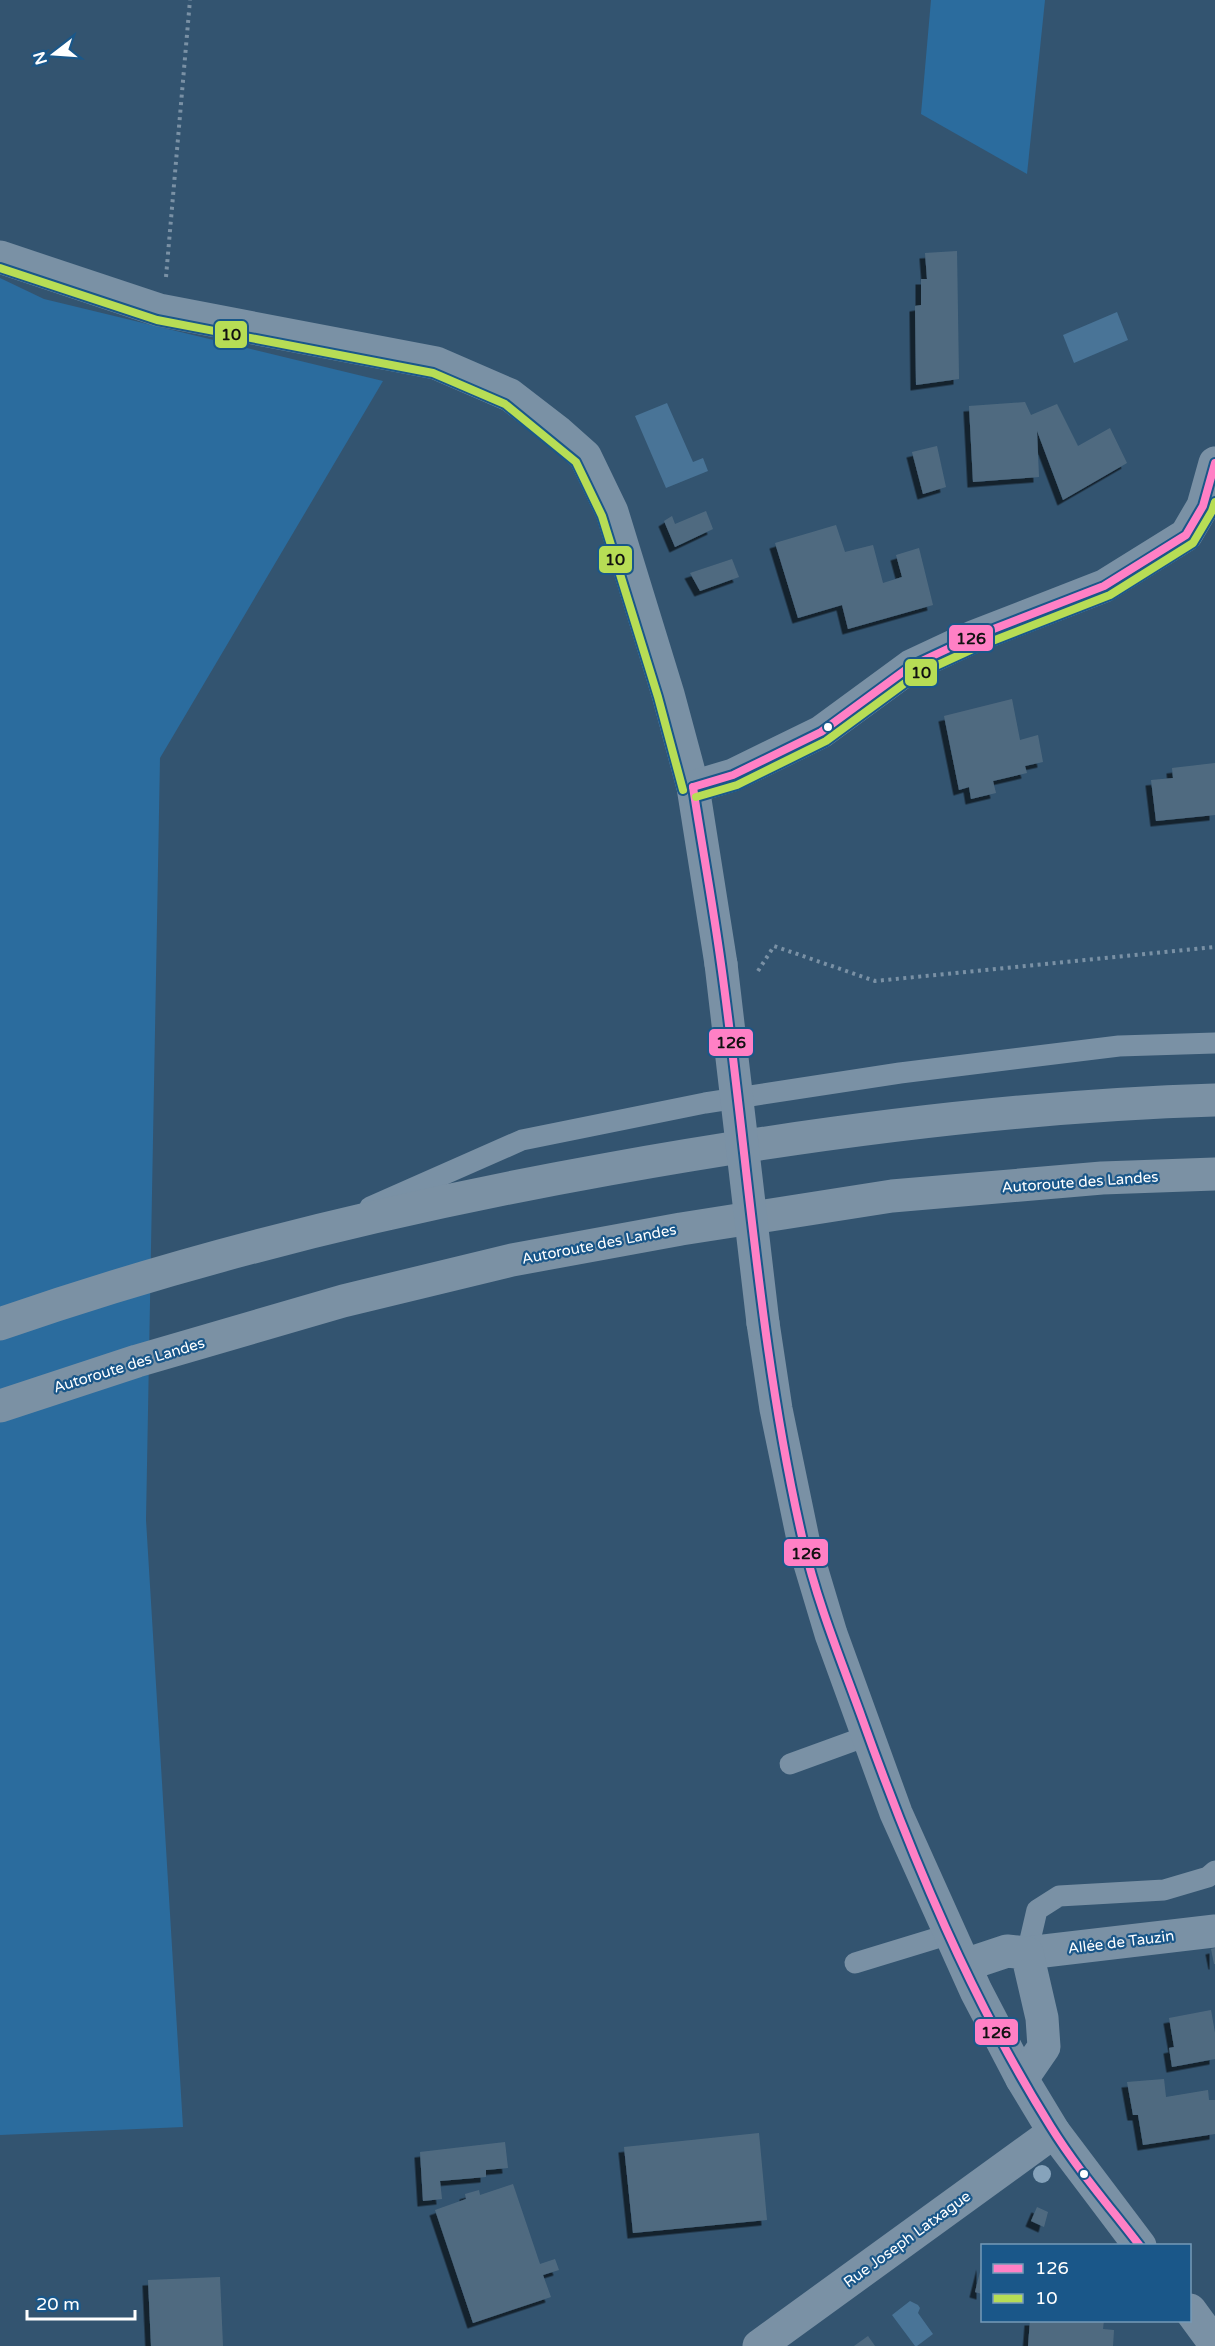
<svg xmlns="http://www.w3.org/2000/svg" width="1215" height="2346" font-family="'Varela Round',sans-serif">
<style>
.green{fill:#2b6c9e}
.water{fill:#497497}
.building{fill:#506b80;filter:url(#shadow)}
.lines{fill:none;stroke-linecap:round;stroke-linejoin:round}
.path{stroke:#7a91a5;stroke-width:4;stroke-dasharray:3 4.5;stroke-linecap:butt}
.lane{stroke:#7a91a5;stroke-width:21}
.street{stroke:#7a91a5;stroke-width:33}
.highway{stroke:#7b91a4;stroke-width:33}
.street-bridge{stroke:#7a91a5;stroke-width:33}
.bus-1-casing{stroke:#1a5789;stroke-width:12}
.bus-2-casing{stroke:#1a5789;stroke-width:12}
.bus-1{stroke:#ff80c5;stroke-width:8}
.bus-2{stroke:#b7dd55;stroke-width:8}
.tree{fill:#86a3bb}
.bus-dot{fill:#fff;stroke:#1a5789;stroke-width:2}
.labels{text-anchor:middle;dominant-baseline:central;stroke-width:4.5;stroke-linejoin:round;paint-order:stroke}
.street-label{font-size:15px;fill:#fff;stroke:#1a5789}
.line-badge{stroke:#1a5789;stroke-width:2}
.pale-badge-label{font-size:16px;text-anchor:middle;font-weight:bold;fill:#111}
</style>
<defs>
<filter id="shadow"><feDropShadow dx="-5.5" dy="5.5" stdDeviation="0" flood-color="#0009"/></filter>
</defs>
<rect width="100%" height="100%" fill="#335470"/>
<g class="green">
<polygon points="931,0 1045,0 1027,174 921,114"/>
<polygon points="0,278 44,299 383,381 160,758 146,1520 183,2127 0,2135"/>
</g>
<g class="water">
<polygon points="1117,312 1128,340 1074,363 1063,335"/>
<polygon points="667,403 693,462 703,458 708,471 666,488 635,416"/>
<polygon points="910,2301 918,2305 920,2308 918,2313 933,2334 917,2346 915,2346 892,2315"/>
</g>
<g class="building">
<polygon points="957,251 959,379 916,385 915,306 921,305 921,279 927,279 925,253"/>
<polygon points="1025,402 1031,415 1057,404 1078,446 1110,428 1127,463 1063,500 1037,431 1039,477 973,482 969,406"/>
<polygon points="937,446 946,487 923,494 912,452"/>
<polygon points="706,511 713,529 675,547 664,521 672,516 675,524"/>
<polygon points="836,525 845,552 873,545 883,583 902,577 896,555 919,548 933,605 848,629 842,605 798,618 775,543"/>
<polygon points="732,559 739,577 700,591 690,573"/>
<polygon points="1012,699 1020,740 1038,735 1043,762 1025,766 1027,773 993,781 996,793 971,799 969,787 959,790 944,716"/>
<polygon points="1215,763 1215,815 1156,821 1151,780 1173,778 1172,768"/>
<polygon points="1215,1948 1215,1964 1214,1964 1211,1949"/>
<polygon points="1211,2010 1215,2033 1215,2059 1172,2067 1169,2048 1174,2047 1169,2018"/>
<polygon points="1164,2079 1166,2097 1208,2090 1209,2100 1215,2100 1215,2134 1143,2145 1138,2115 1133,2115 1127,2082"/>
<polygon points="759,2133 767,2220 633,2233 624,2147"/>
<polygon points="505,2142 508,2168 486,2170 486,2177 440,2181 442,2199 423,2201 420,2152"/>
<polygon points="513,2184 540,2264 555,2259 559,2270 543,2275 551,2297 473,2323 435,2210 466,2199 465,2194 479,2190 480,2195"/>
<polygon points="1037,2207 1048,2212 1044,2227 1031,2221"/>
<polygon points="982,2264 982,2294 975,2292"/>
<polygon points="220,2277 223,2346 151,2346 148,2280"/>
<polygon points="1030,2320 1104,2320 1103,2329 1114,2330 1113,2346 1028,2346"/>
<polygon points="868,2336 875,2346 854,2346"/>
</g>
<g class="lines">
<g class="path">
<polyline points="166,277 190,0"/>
<polyline points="758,971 774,946 875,981 1215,947"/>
</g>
<g class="lane">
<polyline points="370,1207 522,1140 705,1103 900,1073 1119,1046 1215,1043"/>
<polyline points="790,1764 867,1736"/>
<polyline points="1027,1953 1037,1910 1059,1896 1164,1890 1208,1877 1215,1871"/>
<polyline points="855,1963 950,1934"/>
</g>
<g class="street">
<polyline points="0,257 159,310 436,363 510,395 558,432 585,456 612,512 668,694 693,787 721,964"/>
<polyline points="693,787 733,775 821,732 911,666 973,637 1104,586 1186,535 1203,506 1215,463"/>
<polyline points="763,1323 776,1409 804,1544 831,1634 896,1813 976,1991 1022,2079 1054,2132 1140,2246"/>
<polyline points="1027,1953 1215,1931"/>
<polyline points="965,1965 1007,1951 1027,1953 1042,2018 1044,2047 1022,2079"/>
<polyline points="1190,2310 1215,2344"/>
<polyline points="759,2346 1054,2132"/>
</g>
<g class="highway">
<path d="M0,1324c198,-69 403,-118 609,-155 200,-36 403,-63 606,-69"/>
<polyline points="0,1406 137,1361 343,1301 512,1260 681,1229 892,1196 1102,1178 1215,1174"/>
</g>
<polyline class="street-bridge" points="721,964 763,1323"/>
<defs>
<g id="bus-1">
<path d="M693,787c9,59 20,118 28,177 27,193 38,387 82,577 14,61 38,119 59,177 50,140 110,283 189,409 26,42 59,80 89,119"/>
<polyline points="693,787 733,775 821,732 911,666 973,637 1104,586 1186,535 1203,506 1215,463"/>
</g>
<g id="bus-2">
<polyline points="0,268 157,320 433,373 505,404 576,462 602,516 658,697 683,790"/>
<polyline points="696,797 737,785 826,741 916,675 977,647 1110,595 1193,543 1212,511 1215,502"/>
</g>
</defs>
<use href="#bus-1" class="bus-1-casing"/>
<use href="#bus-2" class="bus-2-casing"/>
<use href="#bus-1" class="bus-1"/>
<use href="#bus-2" class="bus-2"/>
</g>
<circle class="tree" cx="1042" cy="2174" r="9"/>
<g class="bus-dot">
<circle cx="828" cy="727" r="5"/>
<circle cx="1084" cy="2174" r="5"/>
</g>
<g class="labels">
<g class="street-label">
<text transform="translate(1080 1182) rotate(-4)">Autoroute des Landes</text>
<text transform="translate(599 1244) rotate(-11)">Autoroute des Landes</text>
<text transform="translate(129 1365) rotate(-17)">Autoroute des Landes</text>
<text transform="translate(1121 1942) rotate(-7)">Allée de Tauzin</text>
<text transform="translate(907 2239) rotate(-36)">Rue Joseph Latxague</text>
</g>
</g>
<g class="line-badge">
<rect x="214" y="320" width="34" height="29" rx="6" fill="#b7dd55"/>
<rect x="598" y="545" width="35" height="29" rx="6" fill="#b7dd55"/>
<rect x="948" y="624" width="46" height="28" rx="6" fill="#ff80c5"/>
<rect x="904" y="658" width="34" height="29" rx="6" fill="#b7dd55"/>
<rect x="708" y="1028" width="46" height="29" rx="6" fill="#ff80c5"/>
<rect x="783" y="1538" width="46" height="29" rx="6" fill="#ff80c5"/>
<rect x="974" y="2018" width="45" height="28" rx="6" fill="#ff80c5"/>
</g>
<g class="pale-badge-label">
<text x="231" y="340">10</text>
<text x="615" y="565">10</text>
<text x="971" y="644">126</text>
<text x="921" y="678">10</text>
<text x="731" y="1048">126</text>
<text x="806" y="1559">126</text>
<text x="996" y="2038">126</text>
</g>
<rect x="981" y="2244" width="210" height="78" fill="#1a5789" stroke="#769ab8" stroke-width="1.5"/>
<rect x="993" y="2264" width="30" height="9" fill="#ff80c5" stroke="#769ab8" stroke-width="1.5"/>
<text x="1035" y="2274" font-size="18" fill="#ffffff">126</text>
<rect x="993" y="2294" width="30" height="9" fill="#b7dd55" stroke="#769ab8" stroke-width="1.5"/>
<text x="1035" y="2304" font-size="18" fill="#ffffff">10</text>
<g transform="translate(54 54) rotate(253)" stroke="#1a5789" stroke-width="4.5" paint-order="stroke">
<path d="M0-4.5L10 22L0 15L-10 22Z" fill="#ffffff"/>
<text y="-9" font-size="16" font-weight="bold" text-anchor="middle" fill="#ffffff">N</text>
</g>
<path d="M27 2310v9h108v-9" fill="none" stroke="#ffffff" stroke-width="3"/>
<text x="36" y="2310" font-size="18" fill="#ffffff" stroke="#1a5789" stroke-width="4.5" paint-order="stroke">20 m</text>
</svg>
